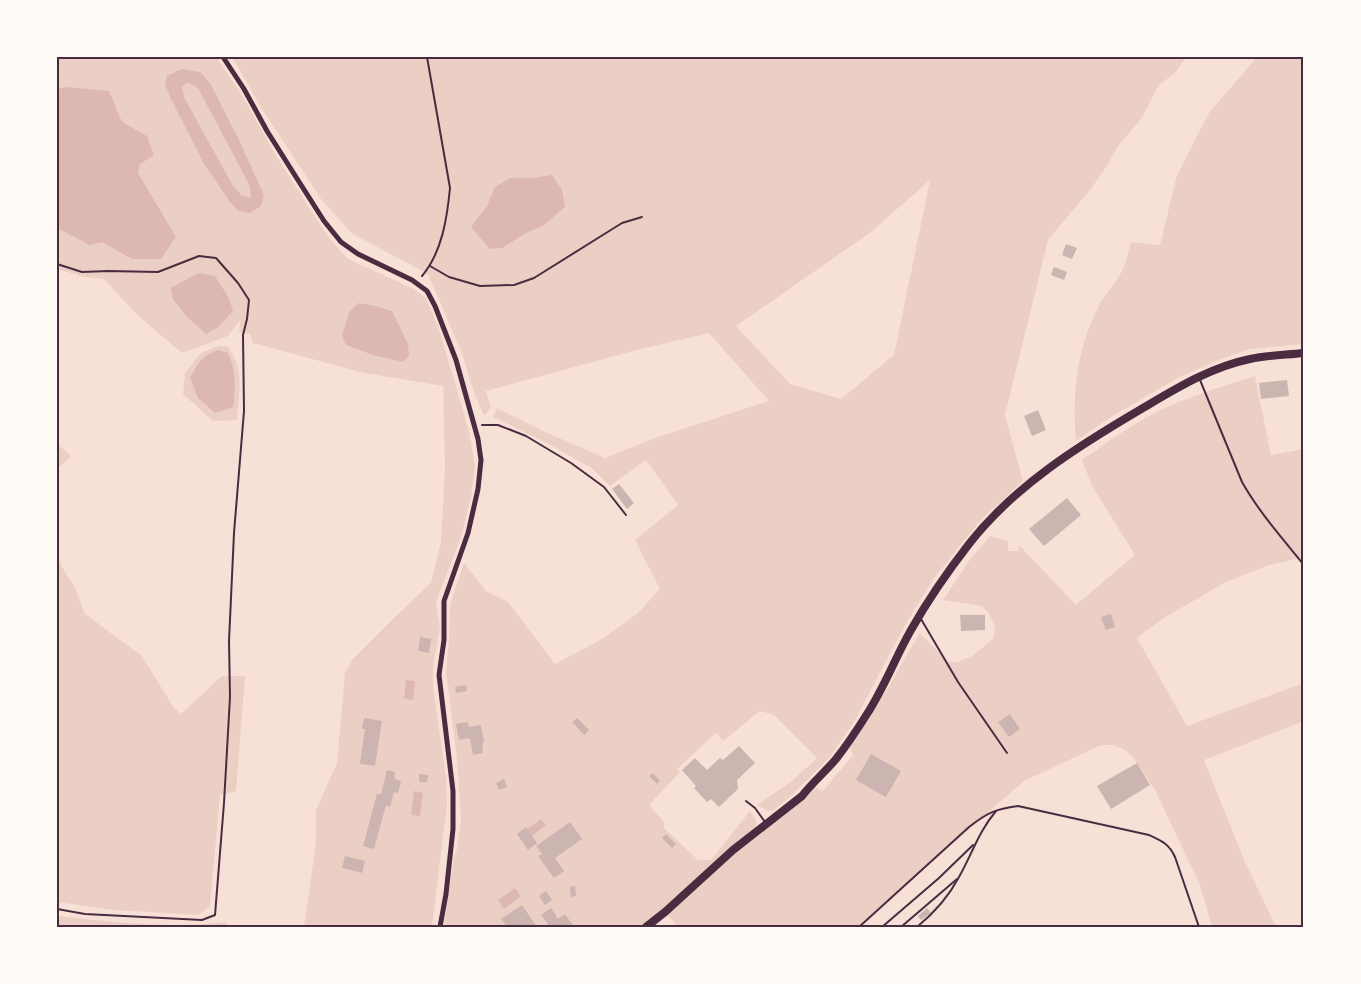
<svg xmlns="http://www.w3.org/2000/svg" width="1361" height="984" font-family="Roboto,sans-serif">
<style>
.green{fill:#ebcfc5;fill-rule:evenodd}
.water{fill:#dcb8b0;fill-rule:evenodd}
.building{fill:#ccb4b1}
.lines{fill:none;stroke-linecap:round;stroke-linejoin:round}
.path{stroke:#4a2c40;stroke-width:2}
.service{stroke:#4a2c40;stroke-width:2}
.minor{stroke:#4a2c40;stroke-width:5}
.primary{stroke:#4a2c40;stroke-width:8}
.neatline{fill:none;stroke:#4a2c40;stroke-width:2}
</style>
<rect width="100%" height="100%" fill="#f7e1d7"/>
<g class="green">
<path d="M57,57h159l28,41 31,56 54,84 19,21 62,28 16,11 13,31 30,102 6,35 -4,31 -10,40 -25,65 4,26 -7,39v19l13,91 1,27 -15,123h-128l12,-85v-32l21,-47 8,-90 7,-13 45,-45 34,-32 10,-41 4,-75 -2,-81 -79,-13 -111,-30 -3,-9 -11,-2 1,-11 -12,15 -46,17 -46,-39 -32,-35 -19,-2 -28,-8zM359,303l17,3 16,5 17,45 -6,6 -27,-6z"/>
<path d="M232,57h954l-10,15 -17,13 -18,34 -23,27 -11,20 -17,24 -42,50 -43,175 18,66 -43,40 -46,57 -29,47 -51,97 -24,35 -37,37 -20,17h-5l-11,-6 36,-25 24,-22 -43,-43 -14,-4 -37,30 -7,-8 -39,36 3,3 -31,33 15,17v6l34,32h13l39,-49 7,11 -2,6 -88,77 -27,22h-196l10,-70 3,-8 4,-27 -4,-63 -11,-88 3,-32 1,-35 14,-41 22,28 22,11 47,62 47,-25 35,-25 23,-25 -25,-49 43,-35 -32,-45 -36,26 -17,-17 -44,-25 -56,-27 4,-9 46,23 62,27 50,-20 114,-37 -60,-68 -72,17 -151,41 5,17 -7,8 -9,-21 -14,-44 -33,-77 -77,-41 -30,-34 -59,-90zM930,180l-36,175 -53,44 -51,-15 -54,-58 135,-94z"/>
<path d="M1257,57h47v287l-54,5 -34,12 -40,18 -62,36 -38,26c-4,-47 1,-95 24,-137 6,-11 15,-20 21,-31 5,-9 7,-21 10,-31l29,3 17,-70 32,-62z"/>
<path d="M218,346h9c18,21 12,49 10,74l-24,1 -30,-27 2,-21 16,-20z"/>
<path d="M1255,376l16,79 33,-6v108l-38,9 -40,16 -64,37 -25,19 50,88 117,-43v38l-100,39 41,102 31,65h-64l-12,-42 -45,-95 -22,-33 -8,-7 -12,-5h-12l-77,36 -166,146h-180l-13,-15 145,-127 13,6 30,-36 -3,-8c26,-36 47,-76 70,-114l28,29h9l15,-6 21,-17 2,-11 -5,-13 -8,-9 -39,-6 28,-42 19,-22 18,5v10h11v-6l57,60 59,-50 -43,-69 -10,-26c23,-16 46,-33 71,-46 32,-17 68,-27 102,-38z"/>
<polygon points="57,444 71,456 57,469"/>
<polygon points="57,559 75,588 85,614 142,656 174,708 181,714 222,676 245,676 236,791 220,795 210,906 199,915 113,910 57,902 57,608 59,606 57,603"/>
<path d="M57,916c57,6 113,13 170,6v5h-170z"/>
</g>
<g class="water">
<path d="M182,69l18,3 10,11 28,55 26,57 -3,11 -11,7 -12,-2 -8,-9 -27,-40 -32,-63 -6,-15 2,-8zM188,82l10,6 52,98 1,12 -9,-2 -9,-10 -49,-89 -2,-10z"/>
<polygon points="68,87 109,91 122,122 147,136 154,155 140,164 138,173 176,237 161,259 132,259 102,242 90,245 57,228 57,89"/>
<polygon points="552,175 562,190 565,207 544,225 526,233 502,248 490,249 471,227 487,206 495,187 510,178 533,178"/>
<polygon points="198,273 215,276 229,298 233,311 218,327 206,334 186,316 173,299 171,288"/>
<polygon points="359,303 376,306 392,311 408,344 409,356 403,362 376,356 346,345 342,336 349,312"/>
<path d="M218,350l10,3c8,17 8,36 5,54l-18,6 -17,-15 -8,-20c9,-16 11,-21 28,-28z"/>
<polygon points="406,680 415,681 413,700 404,699"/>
<polygon points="414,791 423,793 420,816 411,815"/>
<polygon points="541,819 546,825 532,836 527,829"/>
<polygon points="515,888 521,896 504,909 498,900"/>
</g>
<g class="building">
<polygon points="1066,244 1077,248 1072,259 1062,255"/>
<polygon points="1054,267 1067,272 1064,280 1051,275"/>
<polygon points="1287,380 1289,396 1261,399 1259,383"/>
<polygon points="1038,410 1046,430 1032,436 1024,416"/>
<polygon points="619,484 634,503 627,509 612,489"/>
<polygon points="1067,498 1081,515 1044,546 1029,529"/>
<polygon points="1111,614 1115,627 1106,630 1101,617"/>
<polygon points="960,615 985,615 985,630 961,631"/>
<polygon points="420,637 431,639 429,653 418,651"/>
<polygon points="466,685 467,691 456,693 455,687"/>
<polygon points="1010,714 1020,729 1009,737 998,722"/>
<polygon points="364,718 382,721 375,766 360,764 365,729 362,729"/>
<polygon points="577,718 589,730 584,735 572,722"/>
<polygon points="468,722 469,727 481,725 484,742 482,743 483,753 473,755 470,738 459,740 456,724"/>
<polygon points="739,746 755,763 737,780 738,789 719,807 711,799 707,802 694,788 696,786 682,770 695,758 707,770 720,758 723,760"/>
<polygon points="871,754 901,771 886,797 856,780"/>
<polygon points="1137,763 1150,785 1111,809 1097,786"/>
<polygon points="387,770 395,772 394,779 401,781 398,793 394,792 390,807 386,805 374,849 363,846 377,794 381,794"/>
<polygon points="653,773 660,781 657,784 649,776"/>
<polygon points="419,774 428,775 427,782 419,782"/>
<polygon points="504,779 507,787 499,790 496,783"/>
<polygon points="570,822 582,839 555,858 564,871 554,878 538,856 542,854 536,846"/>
<polygon points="526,827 537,843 528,850 517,834"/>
<polygon points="666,834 676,844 672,848 662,838"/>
<polygon points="345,856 365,861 362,873 342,868"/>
<polygon points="575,886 576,896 571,897 570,887"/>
<polygon points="546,891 552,900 545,905 539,896"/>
<polygon points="522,905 537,927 507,927 501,919"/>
<polygon points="551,908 558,919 565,914 573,925 569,927 550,927 541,915"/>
<polygon points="927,908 931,913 921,920 918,916"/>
</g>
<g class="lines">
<g class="path">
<polyline points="57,264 82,272 108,271 158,272 199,256 216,258 238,283 249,300 247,319 243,335 244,411 234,533 229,641 230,697 224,803 215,915 202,920 85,914 57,909"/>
<polyline points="430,266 449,277 480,286 514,285 534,278 622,223 642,217"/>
<path d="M422,276c20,-24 25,-57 28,-88l-23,-131"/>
<polyline points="482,425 498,425 526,436 571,463 604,487 626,515"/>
</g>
<g class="service">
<path d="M1200,380l42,102c17,30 40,56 62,83"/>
<polyline points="921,619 958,682 1007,753"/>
<polyline points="746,801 755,808 765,822"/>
<path d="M859,927l110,-100c18,-14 26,-18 49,-21l131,29c13,6 20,9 26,22l24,70"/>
<polyline points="882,927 939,878 973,845"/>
<polyline points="901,927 957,879"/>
<path d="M917,927c17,-14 32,-31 42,-50 13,-23 20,-46 37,-66"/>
</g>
<polyline class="minor" points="223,57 244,89 267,131 296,177 324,221 341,242 358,254 412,280 427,291 435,306 456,360 478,439 481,460 478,489 468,533 444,601 444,640 439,675 453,791 453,829 446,894 440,927"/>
<path class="primary" d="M646,927l19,-15 68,-62 69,-54c10,-13 23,-24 34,-37 11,-14 21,-29 31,-45 17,-26 28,-56 44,-84 17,-30 37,-59 58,-86 46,-59 111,-99 174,-136 34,-20 68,-41 107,-49 17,-4 36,-4 54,-6"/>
</g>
<rect width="1361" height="984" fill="none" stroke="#fffaf5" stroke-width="117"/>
<rect x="58" y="58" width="1244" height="868" class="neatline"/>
</svg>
